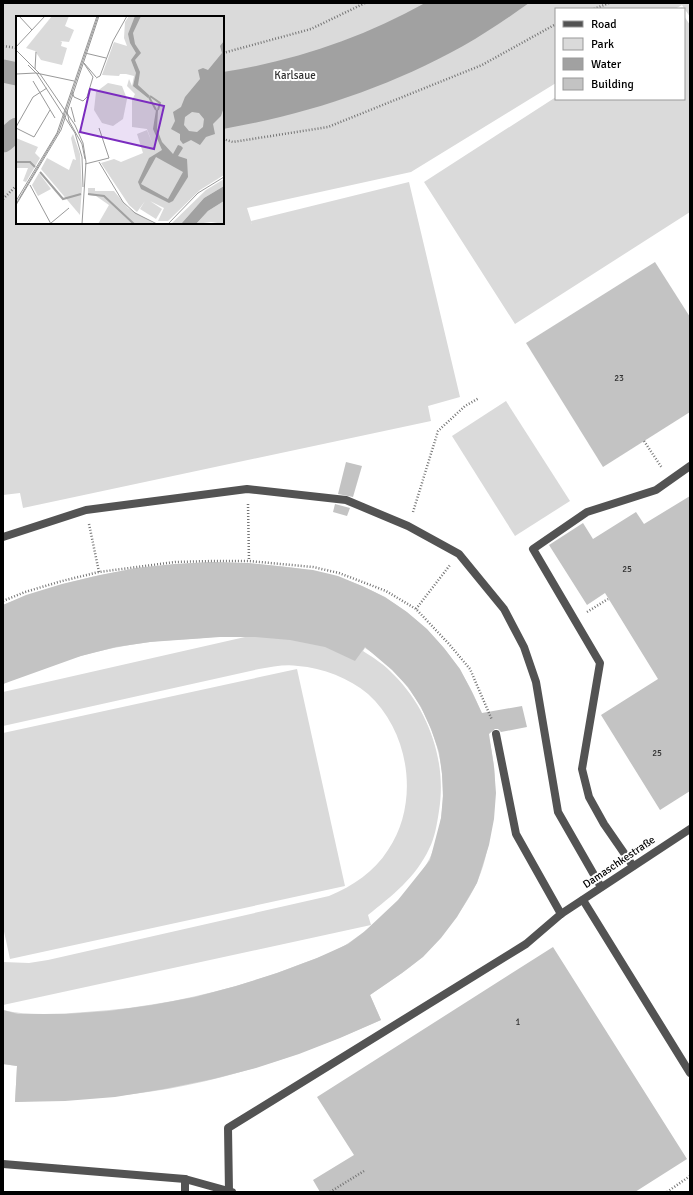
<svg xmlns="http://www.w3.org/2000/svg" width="693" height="1195" font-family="Signika,sans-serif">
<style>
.green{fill:#dadada;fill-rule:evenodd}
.water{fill:#a1a1a1}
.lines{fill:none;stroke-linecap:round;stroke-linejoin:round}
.canal{stroke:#a1a1a1;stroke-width:23}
.building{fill:#c3c3c3}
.path{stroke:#757575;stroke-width:2.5;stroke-dasharray:1 2;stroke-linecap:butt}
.service{stroke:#535353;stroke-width:8}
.pedestrian{stroke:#535353;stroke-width:8}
.minor{stroke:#535353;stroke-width:8}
.labels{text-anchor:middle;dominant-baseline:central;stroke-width:4;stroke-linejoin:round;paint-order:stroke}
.number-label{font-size:9px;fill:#313131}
.park-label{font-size:11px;fill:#313131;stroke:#fff}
.street-label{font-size:11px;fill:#000;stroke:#fff}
.inset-river{fill:none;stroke:#a1a1a1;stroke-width:2}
.inset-road{fill:none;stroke:#999;stroke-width:1}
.view{fill:#7b2cbf;fill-opacity:0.15;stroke:#7b2cbf;stroke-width:2}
.inset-edge{fill:none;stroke:#000;stroke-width:2}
</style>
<rect width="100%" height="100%" fill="#fff"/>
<g class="green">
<path d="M3,3h687v14l-8,-12 -7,4h-119v74l-145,89 -164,36 5,16 -1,-3 158,-39 51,215 -32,9 3,15 -408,87 -3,-15 -17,2zM17,17h206v206h-206z"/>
<polygon points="684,16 690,25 690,212 515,324 424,182 556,97 556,99 684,99"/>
<polygon points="506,401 570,501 515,536 452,436"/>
<path d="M212,562c50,2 103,3 150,24 80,35 135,118 133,206 0,10 -2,20 -3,30 -3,19 -6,40 -14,58 -10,23 -25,42 -41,60 -5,6 -10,13 -16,18 -16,14 -34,25 -51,37l11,25c-85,38 -173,67 -265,76 -34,4 -67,4 -101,6l2,-36 -14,-2v-54c26,6 55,4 82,2 74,-5 147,-21 216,-48 16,-6 35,-12 49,-22 27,-18 70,-59 82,-89 11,-27 13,-60 9,-88 -8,-48 -35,-91 -76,-117l-2,3c11,7 22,14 31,24 35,35 53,87 45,136 -2,12 -4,27 -10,38 -13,28 -37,47 -61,66l3,10 -368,80v-43l26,1 19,-3 281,-64c24,-10 45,-24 59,-46 32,-47 22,-118 -20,-156 -19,-16 -45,-26 -70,-28 -13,-2 -26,1 -39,3l-256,57v-34l242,-55c-18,-2 -37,1 -55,2 -14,1 -27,1 -40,3 -50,6 -101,21 -147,42v-79c67,-28 137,-40 209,-43z"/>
<polygon points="297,669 345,886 10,959 3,927 3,733"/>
</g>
<path class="water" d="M425,3h104c-21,15 -43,30 -66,43 -76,42 -155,68 -240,83v-57c71,-11 139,-34 202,-69z"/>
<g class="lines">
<g class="canal">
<polyline points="3,71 17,74"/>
<polyline points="3,141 17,129"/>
</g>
</g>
<g class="building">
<polygon points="655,262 690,317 690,412 603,467 526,343"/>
<polygon points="346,462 362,466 353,497 338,494"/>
<polygon points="690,496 690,791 660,810 601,715 658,679 605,593 587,605 549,545 583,523 593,539 636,512 644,524"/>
<polygon points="335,504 350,508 347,516 333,512"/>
<polygon points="212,562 249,563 313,570 338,576 362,586 385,597 407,612 427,629 444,648 460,669 472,692 482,713 522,706 527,727 501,732 498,729 495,729 489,734 494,767 496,793 494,819 489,845 477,883 457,917 441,938 423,957 402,973 370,995 381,1020 340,1038 299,1054 256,1068 213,1079 164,1089 115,1097 65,1101 15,1102 17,1066 3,1064 3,1010 18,1014 66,1014 109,1011 152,1005 195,997 236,986 277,973 317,958 348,944 364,932 398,900 430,860 441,818 443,796 442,774 439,752 431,729 421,707 408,687 392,670 365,647 355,661 325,647 290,640 255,637 220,637 150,642 116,647 81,656 3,684 3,605 26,595 62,584 100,575 136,568 174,564"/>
<polygon points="553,947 687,1159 635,1192 320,1192 313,1180 354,1155 317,1097"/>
</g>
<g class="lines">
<g class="path">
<polyline points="594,9 609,3"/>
<polyline points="3,46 17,48"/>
<polyline points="223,53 311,29 365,3"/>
<polyline points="223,139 233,142 328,127 482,65 556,24"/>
<polyline points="3,199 17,185"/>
<polyline points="644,441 662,468"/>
<polyline points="248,504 249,561"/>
<polyline points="413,512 438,431 465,406 479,398"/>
<polyline points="89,524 99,572"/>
<polyline points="3,601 25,592 62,581 99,572 175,562 213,561 249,561 313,567 339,573 386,591 416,609 449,644 470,669 492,720"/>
<polyline points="416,609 450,565"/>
<polyline points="587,612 608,599"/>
<polyline points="330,1192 364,1171"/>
<polyline points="667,1192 690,1176"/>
</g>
<g class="service">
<polyline points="3,537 86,510 247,489 346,500 408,526 459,554 504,609 524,647 536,682 558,812 601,887"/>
<polyline points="496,734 516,834 561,914"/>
<polyline points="633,866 604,824 589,797 582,769 600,663 533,549 587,512 656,490 690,466"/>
<polyline points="583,900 690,1073"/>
</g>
<g class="pedestrian">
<polyline points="3,1164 185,1179 232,1192"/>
<polyline points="185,1192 185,1179"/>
<polyline points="229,1192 228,1128 526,944 561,914"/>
</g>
<polyline class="minor" points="561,914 690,829"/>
</g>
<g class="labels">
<g class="number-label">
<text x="619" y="378">23</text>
<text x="627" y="569">25</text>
<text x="657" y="753">25</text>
<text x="518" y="1022">1</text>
</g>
<g class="park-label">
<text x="295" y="75">Karlsaue</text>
</g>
<g class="street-label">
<text transform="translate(619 862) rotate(-34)">Damaschkestraße</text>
</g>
</g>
<g transform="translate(16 16)">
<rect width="208" height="208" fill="#fff"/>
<path d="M36,0h17l-4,10 9,4 -5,12 -9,-1 2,1 -1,4 6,2 -5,17 -21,-5 -6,-9 -9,-3zM113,0h95v159l-24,15 -32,31h-10l6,-13 -14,-7 12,8 -6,10 -16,-10 5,-8 -8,11 -8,-7 -28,-42 13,-4 7,3 22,-9 -6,-19 10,-4 7,18 -7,-19 -15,-2v-27l3,-6 -8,-8 2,-7 3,7 2,-10 -8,-2h-6l-1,2 -17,-1 12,-33 13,4 -3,-8 1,-16zM92,67l14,3 5,13 -4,20 -10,7 -11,-3 -8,-13 2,-18zM57,118l7,20 2,34 -2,27 -39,-46 6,-11 22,12 4,-11 3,1 -5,-22zM0,122l22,9 -3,6 5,5 -14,24 -3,-1 5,-13h-12zM23,157l12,16 -13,7 -6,-11zM208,163v7l-20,12 -23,26h-10l35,-34zM72,172h7v3h19l14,17 27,16h-57l11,-19 -13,-9 -8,-1zM208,185v23l-13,-2 -15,2 12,-13z" fill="#dadada"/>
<path d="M119,0h6l-8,17 2,11 6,9 -6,7 5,12 -2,13 12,11 -2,2 -15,-12 3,-13 -5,-13 5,-7 -6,-10 -2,-9zM208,25v66l-3,9 -8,8 2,10 -9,3 -6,8 -9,-5 -8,4 -3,-4v-6l-9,-5 4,-8 -2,-9 8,-5 4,-10 15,-18 -2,-9 5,-2 5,2 14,-17 -2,-7zM176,96l7,1 5,6 -1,8 -6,5 -8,-1 -5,-6 1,-8zM140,94h2l-1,19 5,13 11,12 5,-9 3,1 2,2 -5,8 9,3 1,18 -15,24 -4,2 -28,-14 -3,-7 11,-24 13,-8 -9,-21zM140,141l27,15 -15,27 -27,-15zM208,170v15l-16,10 -12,13h-15l23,-26z" fill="#a1a1a1" fill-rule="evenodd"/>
<path class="inset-river" d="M134,80l10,7 -2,7M133,81l7,13M0,146h14l5,5M24,156l23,27 18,-5M72,178l16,2 30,28"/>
<path class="inset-road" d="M3,0l13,14M0,31l29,-31M0,34l24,24 35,51 8,18 3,19 -4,62M69,37l21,5M68,47l12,14M12,49l9,9 38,59 7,24 1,30M19,53l1,-17M0,58l20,-1 38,8M80,62l4,-2 13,-35 14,-25M17,65l22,37M56,76l2,5 9,4 4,-4 6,-20 -10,-15M55,91l4,15M51,95l2,10 13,23 3,15M0,111l17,-30 14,-9M0,112l18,9 16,-27M83,146l24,40 12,11 22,11M69,148l24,-6 -10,-30M14,169l21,39M0,185l41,-68 40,-117M0,188l43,-73 39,-115M0,189l45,-75 38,-114M35,207l18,-15M152,208l30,-31 26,-16"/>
<path class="view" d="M74,73l74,17 -10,43 -74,-17z"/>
<rect width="208" height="208" class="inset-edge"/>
</g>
<rect width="693" height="1195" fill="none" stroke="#000000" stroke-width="8"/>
<rect x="555" y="8" width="130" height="92" fill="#ffffff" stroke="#999999"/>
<rect x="563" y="21" width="20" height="6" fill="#535353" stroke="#999999"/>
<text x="591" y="28" font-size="12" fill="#000000">Road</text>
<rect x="563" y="38" width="20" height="12" fill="#dadada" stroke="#999999"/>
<text x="591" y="48" font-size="12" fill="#000000">Park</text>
<rect x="563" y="58" width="20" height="12" fill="#a1a1a1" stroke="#999999"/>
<text x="591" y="68" font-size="12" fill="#000000">Water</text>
<rect x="563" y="78" width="20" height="12" fill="#c3c3c3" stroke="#999999"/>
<text x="591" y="88" font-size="12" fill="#000000">Building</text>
</svg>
